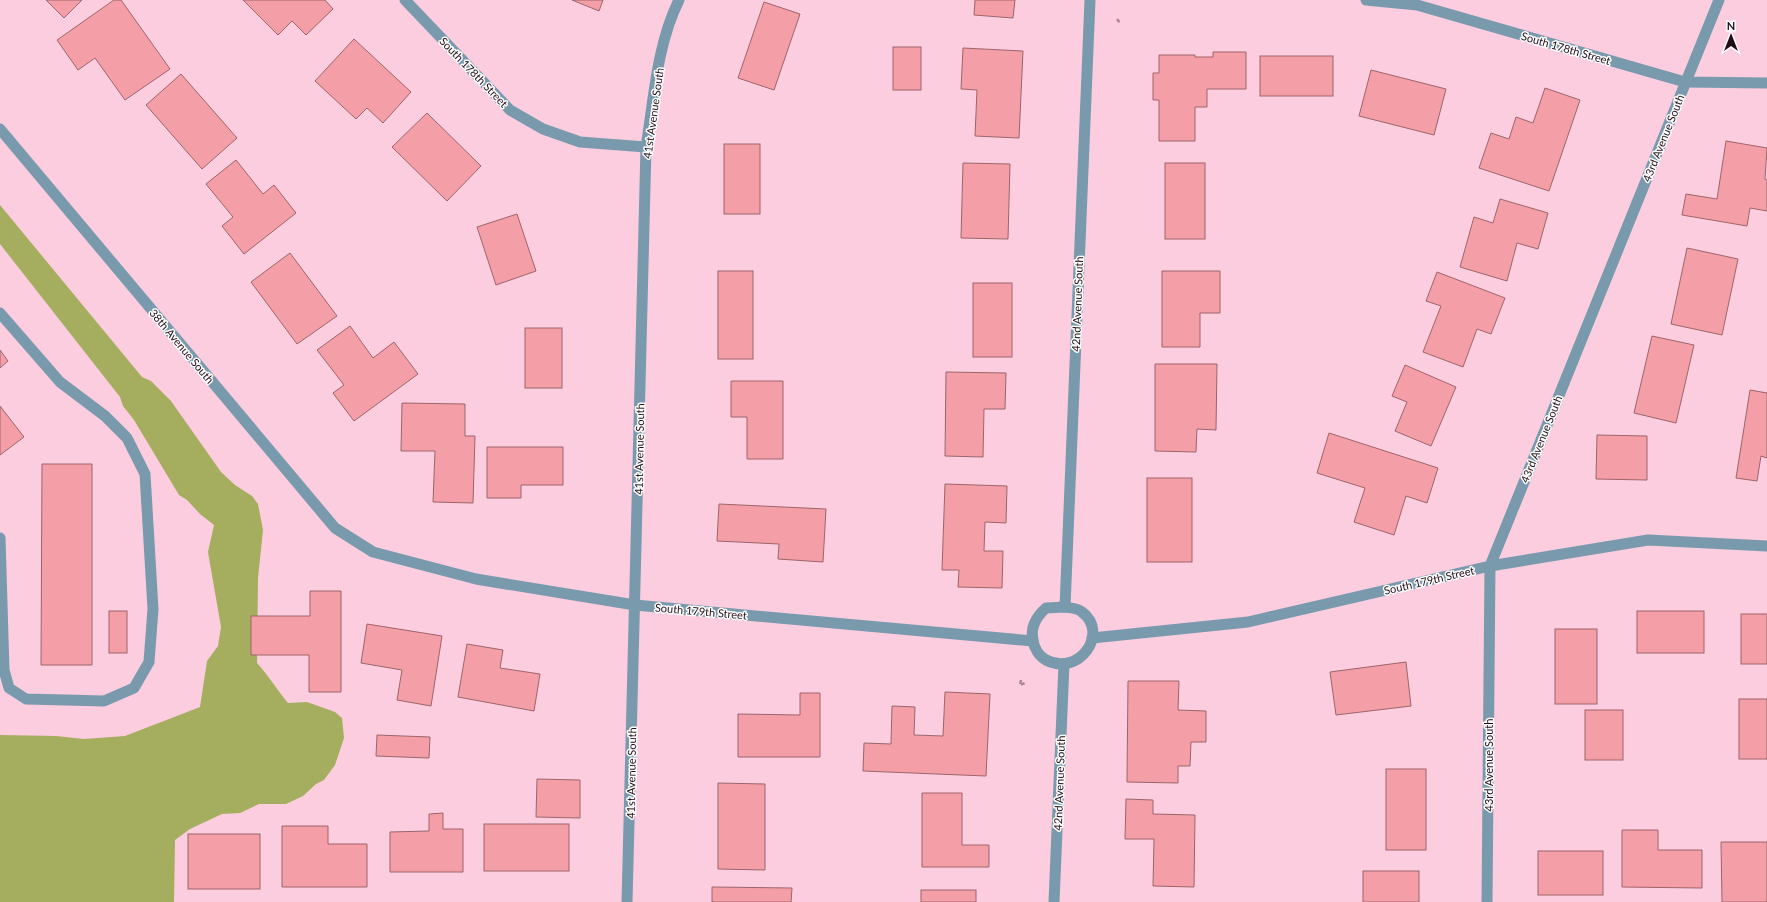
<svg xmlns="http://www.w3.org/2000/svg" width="1767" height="902" font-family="Lato,sans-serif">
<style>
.forest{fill:#a5ad5f}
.building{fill:#f49fa7;stroke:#9c656a}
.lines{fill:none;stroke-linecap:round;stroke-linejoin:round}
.path{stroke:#ab8695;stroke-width:2.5;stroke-dasharray:4 2;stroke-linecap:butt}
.service{stroke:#799aad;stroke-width:11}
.minor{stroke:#799aad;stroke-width:11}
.labels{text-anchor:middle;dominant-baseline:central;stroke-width:3;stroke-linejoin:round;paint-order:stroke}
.street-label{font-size:11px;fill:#200d15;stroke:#fdfdfd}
</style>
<rect width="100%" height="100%" fill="#fccddf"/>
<path class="forest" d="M0,205l142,172 9,4 20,20 50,71 14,13 17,11 6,8 5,26 -5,48 -1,85c12,13 20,27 31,40l19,-1 28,10 7,6 2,20 -9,27 -11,15 -8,4 -13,12 -17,8h-27l-19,9 -18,1 -32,15 -15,11 -1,62h-174v-167l56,1 28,3 41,-3 75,-29 7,-46 11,-15 3,-19 -13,-75 6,-27 -14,-11 -13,-14 -8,-5 -45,-75 -11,-14 -3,-9 -120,-153z"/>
<g class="building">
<polygon points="46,0 82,0 64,18"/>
<polygon points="114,0 121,0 170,69 125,100 95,58 78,70 57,40"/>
<polygon points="243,0 325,0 333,9 306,35 292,21 278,35"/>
<polygon points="572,0 603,0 599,11"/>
<polygon points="975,0 1015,0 1013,18 974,15"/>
<polygon points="764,2 800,14 774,90 738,78"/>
<polygon points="354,39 411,92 383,123 367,108 356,119 315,81"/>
<rect x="893" y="47" width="28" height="43"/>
<polygon points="963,48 1023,51 1019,138 975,136 977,90 961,89"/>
<polygon points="1213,52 1246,52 1246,89 1207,89 1207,107 1195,107 1195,141 1159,141 1159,100 1153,100 1153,73 1159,73 1159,55 1195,55 1195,57 1213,57"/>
<rect x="1260" y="56" width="73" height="40"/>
<polygon points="1371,70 1446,89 1434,135 1359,116"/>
<polygon points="181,74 237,138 202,169 146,105"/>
<polygon points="1545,88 1580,100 1549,191 1479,168 1491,133 1509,139 1516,117 1533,123"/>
<polygon points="427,113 481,166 447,201 392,147"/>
<polygon points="1726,141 1767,148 1765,179 1767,180 1767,211 1750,208 1747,226 1682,215 1686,194 1717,199"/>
<rect x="724" y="144" width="36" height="70"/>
<polygon points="236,160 263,194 274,185 296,213 244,254 222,226 233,217 206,184"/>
<polygon points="963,163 1010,164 1008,239 961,238"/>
<rect x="1165" y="163" width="40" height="76"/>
<polygon points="1500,199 1548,213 1538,249 1517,243 1507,281 1460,267 1474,217 1493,223"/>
<polygon points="517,214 536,271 496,285 477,227"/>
<polygon points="1687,248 1738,259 1722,335 1671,324"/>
<polygon points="290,253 337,316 297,344 251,282"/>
<rect x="718" y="271" width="35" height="88"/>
<polygon points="1162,271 1220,271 1220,313 1200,313 1200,347 1162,347"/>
<polygon points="1437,272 1505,298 1491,334 1477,329 1463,367 1423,352 1441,306 1426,301"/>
<rect x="973" y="283" width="39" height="74"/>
<polygon points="350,326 373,358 394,342 418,374 354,421 333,393 344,385 317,350"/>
<rect x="525" y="328" width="37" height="60"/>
<polygon points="1652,336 1694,345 1676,423 1634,413"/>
<polygon points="0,350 8,361 0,368"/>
<polygon points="1155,364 1217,364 1216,430 1197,429 1196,452 1155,451"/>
<polygon points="1405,365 1456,387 1431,446 1395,431 1407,402 1392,396"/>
<polygon points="946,372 1006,373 1005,409 984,409 983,457 945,456"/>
<polygon points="731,381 783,381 783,459 747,459 747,417 731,417"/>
<polygon points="1750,390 1767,393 1767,458 1761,456 1757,481 1736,478"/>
<polygon points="402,403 465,404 465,436 475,436 473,503 433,502 435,451 401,451"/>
<polygon points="0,406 24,437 0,455"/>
<polygon points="1329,433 1438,468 1427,503 1406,496 1394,535 1354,522 1365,488 1317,473"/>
<polygon points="1597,435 1647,436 1647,480 1596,479"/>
<polygon points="487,447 563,447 563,485 521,485 521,498 487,498"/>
<polygon points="42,464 92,464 92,665 41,665"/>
<rect x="1147" y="478" width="45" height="84"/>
<polygon points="945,484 1007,486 1006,523 985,522 984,551 1003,551 1002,588 958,587 959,570 942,570"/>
<polygon points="719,504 826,509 823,562 778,559 779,544 717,541"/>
<polygon points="310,591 341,591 341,692 309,692 309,655 251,655 251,616 310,616"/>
<rect x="109" y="611" width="18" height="42"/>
<rect x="1637" y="611" width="67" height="42"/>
<rect x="1741" y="614" width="26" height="50"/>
<polygon points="367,624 442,636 431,706 397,700 402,670 361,663"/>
<rect x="1555" y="629" width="42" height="75"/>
<polygon points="467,644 503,650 500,668 540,674 534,711 458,697"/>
<polygon points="1406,662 1411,706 1336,715 1330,672"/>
<polygon points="1128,681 1179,681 1178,710 1206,711 1206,742 1191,742 1190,766 1178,766 1178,783 1127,782"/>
<polygon points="945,692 990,694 986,776 863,771 864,743 891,744 892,706 915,707 914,735 943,736"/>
<polygon points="800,693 820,693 820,757 738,757 738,714 800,715"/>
<rect x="1739" y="699" width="28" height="60"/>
<rect x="1585" y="710" width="38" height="50"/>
<polygon points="377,735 430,737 429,758 376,756"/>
<rect x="1386" y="769" width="40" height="81"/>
<polygon points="537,779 580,780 580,818 536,817"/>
<polygon points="718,783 765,784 765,870 718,869"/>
<polygon points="922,793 962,793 962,845 989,845 989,867 922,867"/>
<polygon points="1126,799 1153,800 1153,814 1195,815 1194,887 1153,886 1154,839 1125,839"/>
<polygon points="443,813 443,829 463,829 463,872 390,872 390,832 429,831 429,814"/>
<rect x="484" y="824" width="85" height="47"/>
<polygon points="282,826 328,826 328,844 367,844 367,887 282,887"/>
<polygon points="1622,830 1658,830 1658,850 1702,850 1702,888 1622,887"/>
<rect x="188" y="834" width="72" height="55"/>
<polygon points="1721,842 1767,842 1767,902 1722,902"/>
<rect x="1538" y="851" width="65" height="44"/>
<rect x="1363" y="871" width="56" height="31"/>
<polygon points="712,887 792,888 791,902 712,902"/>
<rect x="921" y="890" width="55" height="12"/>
</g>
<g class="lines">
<g class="path">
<polyline points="1117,19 1120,23"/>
<polyline points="1021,680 1020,685 1025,683"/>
</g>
<polyline class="service" points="0,313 60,382 105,416 127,438 145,474 153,609 149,662 134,688 104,701 26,699 9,688 4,670 0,538"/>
<g class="minor">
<polyline points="405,0 510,110 543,129 580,142 646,147"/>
<polyline points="1366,0 1417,5 1685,82 1767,83"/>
<polyline points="0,129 335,528 373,552 476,579 635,605 1033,641"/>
<polyline points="1065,607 1090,0"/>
<path d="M1065,607c5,1 13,1 17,5 28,21 -3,65 -36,48 -7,-4 -12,-12 -13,-20 -3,-13 3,-23 13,-32z"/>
<polyline points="1092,638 1248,622 1490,566 1648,540 1767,546"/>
<path d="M627,902l19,-755c8,-49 11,-103 33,-147"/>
<polyline points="1054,902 1064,664"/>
<polyline points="1487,902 1490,566 1719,0"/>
</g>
</g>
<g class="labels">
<g class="street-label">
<text transform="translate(1566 48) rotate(16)">South 178th Street</text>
<text transform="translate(474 72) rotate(46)">South 178th Street</text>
<text transform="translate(653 113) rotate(-82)">41st Avenue South</text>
<text transform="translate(1663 138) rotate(-68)">43rd Avenue South</text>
<text transform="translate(1077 304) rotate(-88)">42nd Avenue South</text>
<text transform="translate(182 346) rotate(50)">38th Avenue South</text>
<text transform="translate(1541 439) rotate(-68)">43rd Avenue South</text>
<text transform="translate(639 449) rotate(-89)">41st Avenue South</text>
<text transform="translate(1429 580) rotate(-13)">South 179th Street</text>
<text transform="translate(701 611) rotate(5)">South 179th Street</text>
<text transform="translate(1488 765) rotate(-90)">43rd Avenue South</text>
<text transform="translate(631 773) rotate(-89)">41st Avenue South</text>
<text transform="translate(1059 783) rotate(-88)">42nd Avenue South</text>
</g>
</g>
<g transform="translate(1731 36)" stroke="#fdfdfd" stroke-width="3" paint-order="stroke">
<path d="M0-3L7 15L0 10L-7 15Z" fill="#200d15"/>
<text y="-6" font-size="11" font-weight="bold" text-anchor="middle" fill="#200d15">N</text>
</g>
</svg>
